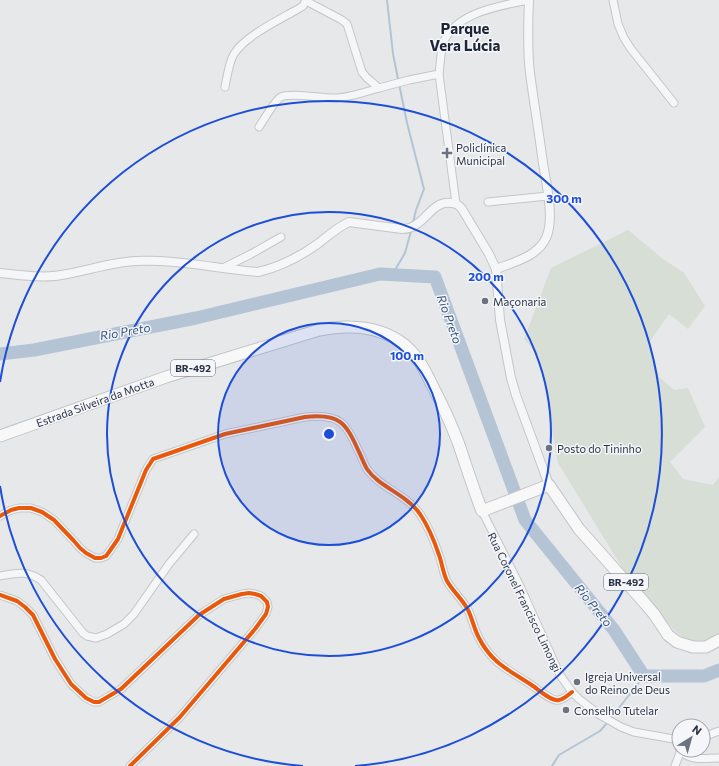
<svg xmlns="http://www.w3.org/2000/svg" width="719" height="766" font-family="Commissioner,sans-serif">
<style>
.green{fill:#d6ded6}
.lines{fill:none;stroke-linecap:round;stroke-linejoin:round}
.stream{stroke:#b4c4d5;stroke-width:2}
.river{stroke:#b4c4d5;stroke-width:13}
.minor-casing{stroke:#c4c6c8;stroke-width:9}
.tertiary-casing{stroke:#c4c6c8;stroke-width:10}
.primary-casing{stroke:#c2c5c8;stroke-width:13}
.minor{stroke:#f5f6f7;stroke-width:7}
.tertiary{stroke:#f5f6f7;stroke-width:8}
.primary{stroke:#f8f8f8;stroke-width:11}
.cycleway-casing{stroke:#f4f6f9;stroke-width:6}
.cycleway{stroke:#e8590c;stroke-width:4}
.ring{fill:none;stroke:#1d4ed8;stroke-width:2}
.poi-dot{fill:#6c737f;stroke:#f4f6f9;stroke-width:1.5}
.labels{text-anchor:middle;dominant-baseline:central;stroke-width:3;stroke-linejoin:round;paint-order:stroke}
.shield{fill:#f4f6f9;stroke:#676e7b;stroke-width:1}
.shield-label{font-size:10px;font-weight:bold;fill:#2b3445}
.poi-label{font-size:11px;fill:#2b3445;stroke:#f4f6f9;text-anchor:start}
.street-label{font-size:11px;fill:#2b3445;stroke:#f4f6f9}
.water-label{font-size:12px;font-style:italic;fill:#34527a;stroke:#f4f6f9}
.district-label{font-size:15px;font-weight:bold;fill:#1d2536;stroke:#f4f6f9}
.centre{fill:#1d4ed8;stroke:#f4f6f9;stroke-width:2}
.ring-label{font-size:12px;text-anchor:middle;font-weight:bold;fill:#1d4ed8;stroke:#f4f6f9;stroke-width:3;stroke-linejoin:round;paint-order:stroke}
</style>
<rect width="100%" height="100%" fill="#e6e8ea"/>
<polygon class="green" points="628,230 663,259 684,273 705,306 688,329 669,314 650,341 659,377 674,390 688,388 705,427 670,462 683,479 713,485 719,477 719,635 693,647 642,600 558,463 539,356 524,339 551,268"/>
<g class="lines">
<g class="stream">
<polyline points="387,0 393,54 407,123 424,189 416,210 413,223"/>
<polyline points="392,275 405,253 411,231"/>
<polyline points="611,718 644,676"/>
<polyline points="552,766 559,755 600,731 608,722"/>
</g>
<polyline class="river" points="0,354 34,350 196,318 380,274 435,277 525,520 614,630 644,676 704,676 719,670"/>
<defs>
<g id="minor">
<polyline points="613,0 618,24 624,38 631,49 674,103"/>
<path d="M306,1l36,19 5,4 15,48 5,6 12,10 30,-8 30,-6c1,-8 2,-24 4,-31 13,-31 57,-37 85,-43"/>
<polyline points="439,74 456,204"/>
<path d="M225,87c2,-10 4,-25 9,-33 11,-18 45,-34 64,-45l5,-3 3,-6"/>
<path d="M259,127c5,-7 15,-26 22,-30 10,-5 43,2 56,1 14,-1 28,-6 42,-10"/>
<polyline points="488,202 548,196"/>
<polyline points="223,268 251,254 281,237"/>
<polyline points="482,511 520,586 560,675 572,692 579,699 600,715 621,727 634,732 679,740"/>
<path d="M0,516l11,-6 8,-2h12l11,4 12,8 20,21 6,7 6,5 9,5h6l5,-2 3,-4 9,-13 28,-69 7,-11 72,-25 80,-17c35,-4 41,6 54,35 3,6 5,12 8,17 12,18 39,25 53,45 8,12 14,26 19,41 3,8 4,18 8,26 5,9 14,17 20,27 5,9 7,21 12,30 13,26 32,33 54,48 6,4 19,16 26,14 5,-1 9,-5 13,-8"/>
<path d="M0,576c16,-3 27,-6 41,4l42,53 4,3 9,2 11,-4 17,-10 10,-10 35,-50 25,-30"/>
<polyline points="0,595 17,601 25,607 33,615 55,659 71,684 86,698 94,702 99,702 121,689 199,615 224,599 242,594 249,593 255,594 261,596 267,602 268,607 266,614 255,629 180,717 130,766"/>
<polyline points="703,737 719,731"/>
<path d="M680,750c10,12 26,8 39,8"/>
<polyline points="675,766 681,750"/>
</g>
<g id="tertiary">
<path d="M496,269c18,-7 41,-12 50,-31 9,-19 0,-55 -3,-75 -4,-30 -9,-60 -13,-90 -3,-24 -2,-49 -1,-73"/>
<path d="M0,273c22,2 45,6 67,1 23,-4 45,-12 69,-13 41,-2 82,8 122,11 22,-5 43,-16 61,-29 10,-8 19,-16 30,-21l53,7c6,0 10,-1 15,-5 12,-8 18,-23 34,-21 5,0 8,2 11,6l27,45 7,15 4,51 11,58 5,17 33,90"/>
</g>
<path id="primary" d="M0,436l166,-59 153,-47c31,-6 65,-4 89,18 12,11 19,27 26,41 9,17 17,35 24,53 8,23 15,46 24,69l67,-26 30,44 63,71 12,14 14,21 9,7 16,5h13l13,-7"/>
</defs>
<use href="#minor" class="minor-casing"/>
<use href="#tertiary" class="tertiary-casing"/>
<use href="#primary" class="primary-casing"/>
<use href="#minor" class="minor"/>
<use href="#tertiary" class="tertiary"/>
<use href="#primary" class="primary"/>
<defs>
<g id="cycleway">
<path d="M0,516l11,-6 8,-2h12l11,4 12,8 20,21 6,7 6,5 9,5h6l5,-2 3,-4 9,-13 28,-69 7,-11 72,-25 80,-17c35,-4 41,6 54,35 3,6 5,12 8,17 12,18 39,25 53,45 8,12 14,26 19,41 3,8 4,18 8,26 5,9 14,17 20,27 5,9 7,21 12,30 13,26 32,33 54,48 6,4 19,16 26,14 5,-1 9,-5 13,-8"/>
<polyline points="0,595 17,601 25,607 33,615 55,659 71,684 86,698 94,702 99,702 121,689 199,615 224,599 242,594 249,593 255,594 261,596 267,602 268,607 266,614 255,629 180,717 130,766"/>
</g>
</defs>
<use href="#cycleway" class="cycleway-casing"/>
<use href="#cycleway" class="cycleway"/>
</g>
<circle cx="329" cy="434" r="111" fill="#1d4ed8" fill-opacity=".12"/>
<g class="ring">
<circle cx="329" cy="434" r="111"/>
<circle cx="329" cy="434" r="222"/>
<path d="M303 766A333 333 0 0 1 0 486M0 382A333 333 0 1 1 355 766"/>
</g>
<g class="poi-dot">
<path d="M445 147h4v4h4v4h-4v4h-4v-4h-4v-4h4z"/>
<circle cx="485" cy="301" r="4"/>
<circle cx="549" cy="448" r="4"/>
<circle cx="577" cy="682" r="4"/>
<circle cx="566" cy="710" r="4"/>
</g>
<g class="labels">
<g class="shield">
<rect x="171" y="360" width="44" height="16" rx="3"/>
<rect x="604" y="574" width="44" height="16" rx="3"/>
</g>
<g class="shield-label">
<text x="193" y="368">BR-492</text>
<text x="626" y="582">BR-492</text>
</g>
<g class="poi-label">
<text x="456" y="147">Policlínica<tspan x="456" dy="13">Municipal</tspan></text>
<text x="493" y="301">Maçonaria</text>
<text x="557" y="448">Posto do Tininho</text>
<text x="585" y="676">Igreja Universal<tspan x="585" dy="13">do Reino de Deus</tspan></text>
<text x="574" y="710">Conselho Tutelar</text>
</g>
<g class="street-label">
<text transform="translate(95 402) rotate(-20)">Estrada Silveira da Motta</text>
<text transform="translate(525 602) rotate(64)">Rua Coronel Francisco Limongi</text>
</g>
<g class="water-label">
<text transform="translate(450 319) rotate(70)">Rio Preto</text>
<text transform="translate(125 331) rotate(-10)">Rio Preto</text>
<text transform="translate(594 605) rotate(51)">Rio Preto</text>
</g>
<g class="district-label">
<text x="465" y="28">Parque<tspan x="465" dy="17">Vera Lúcia</tspan></text>
</g>
</g>
<circle cx="329" cy="434" r="6" class="centre"/>
<g class="ring-label">
<text x="564" y="203">300 m</text>
<text x="486" y="281">200 m</text>
<text x="407" y="360">100 m</text>
</g>
<g transform="translate(691 738) rotate(37)"><circle r="19" fill="#f4f6f9" stroke="#a4a8b1"/>
<path d="M0-3L7 15L0 10L-7 15Z" fill="#6c737f"/>
<text y="-6" font-size="11" font-weight="bold" text-anchor="middle" fill="#2b3445">N</text>
</g>
</svg>
